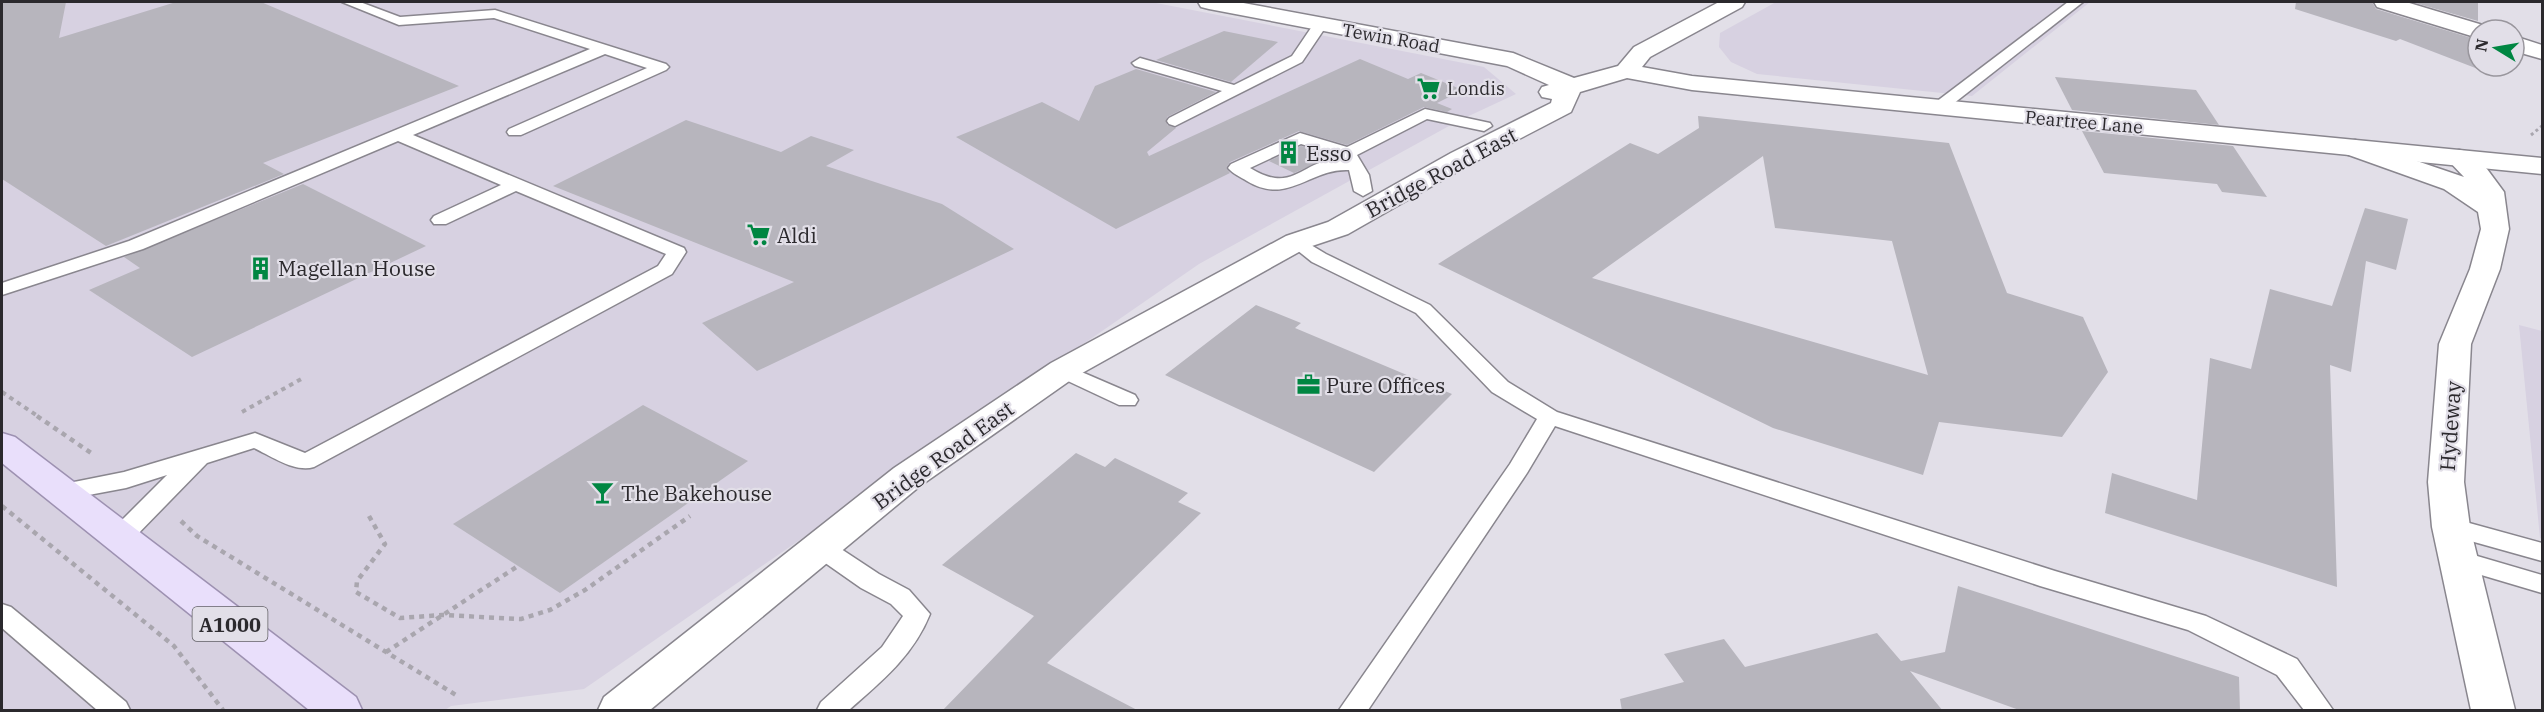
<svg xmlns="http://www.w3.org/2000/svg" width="2544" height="712" font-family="'IBM Plex Serif',serif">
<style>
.built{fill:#d7d1e1}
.building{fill:#b7b5bd;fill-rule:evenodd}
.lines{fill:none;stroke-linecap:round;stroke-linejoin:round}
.service-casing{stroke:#89868e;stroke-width:3}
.minor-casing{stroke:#89868e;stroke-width:3}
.tertiary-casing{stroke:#89868e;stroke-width:3}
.primary-casing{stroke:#9d91b1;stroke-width:3}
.path-far2{stroke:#a9a6ae;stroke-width:3;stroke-dasharray:3 3;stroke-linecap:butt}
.path-far1{stroke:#a9a6ae;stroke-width:4;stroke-dasharray:4.5 4.5;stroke-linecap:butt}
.path{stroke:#a9a6ae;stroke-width:4.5;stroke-dasharray:5 5;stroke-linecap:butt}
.service{fill:#fff;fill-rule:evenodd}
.minor{fill:#fff;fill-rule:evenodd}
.tertiary{fill:#fff;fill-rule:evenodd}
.primary{fill:#e9dffb;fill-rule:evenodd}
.labels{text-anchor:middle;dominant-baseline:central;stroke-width:4.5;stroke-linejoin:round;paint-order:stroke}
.far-street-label{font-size:18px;fill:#2b292d;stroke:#e2dfe8}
.far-poi-label{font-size:18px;fill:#2b292d;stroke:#e2dfe8;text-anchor:start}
.shield{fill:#e2dfe8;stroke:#626065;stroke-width:1.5}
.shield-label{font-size:20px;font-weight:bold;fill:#2b292d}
.poi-label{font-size:21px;fill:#2b292d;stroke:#e2dfe8;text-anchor:start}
.street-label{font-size:21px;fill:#2b292d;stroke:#e2dfe8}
</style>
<rect width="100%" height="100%" fill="#e2dfe8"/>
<g class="built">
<polygon points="2,2 1151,2 1484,67 1516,94 1458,121 1199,264 584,689 451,706 445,710 2,710"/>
<polygon points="1776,2 2090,2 1972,96 1757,74 1731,62 1719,47 1720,33"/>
<polygon points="2519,325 2542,331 2542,539 2540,538"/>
</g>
<g class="building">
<polygon points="2,2 66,2 59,38 176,2 261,2 459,86 263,163 284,174 106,246 2,179"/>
<polygon points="2296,2 2372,2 2376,9 2478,40 2478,69 2400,39 2396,41 2295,9"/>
<polygon points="2412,2 2478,2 2478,21"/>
<polygon points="1224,31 1278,42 1231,82 1156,60"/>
<polygon points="1360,59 1408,79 1421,73 1463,90 1437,103 1452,109 1447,112 1424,107 1347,145 1299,131 1230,162 1226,168 1230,173 1116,229 956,137 1042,102 1079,121 1095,86 1136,69 1216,92 1167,117 1167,125 1176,128 1147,152 1149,156"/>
<polygon points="2055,77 2196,90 2219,125 2072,110"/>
<path d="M1698,116l251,27 58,150 76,24 25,55 -46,65 -123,-15 -16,53 -150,-47 -335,-164 192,-121 28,11 41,-26zM1763,156l12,72 117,13 36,134 -336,-97z"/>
<polygon points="686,120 781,152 811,136 854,150 826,166 942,204 1014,249 757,371 702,323 794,282 553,186"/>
<polygon points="2082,131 2233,146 2267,197 2222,192 2217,184 2104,173"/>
<polygon points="1301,146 1333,156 1294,173 1269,161"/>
<polygon points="303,184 426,246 192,357 89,290 140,268 124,257"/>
<polygon points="2365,208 2408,219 2396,270 2366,261 2351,372 2330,365 2337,587 2105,513 2112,473 2197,500 2210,358 2251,369 2270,289 2332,306"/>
<polygon points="1256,305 1301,323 1295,328 1452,394 1374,472 1165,375"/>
<polygon points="643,405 748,461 560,593 453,524"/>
<polygon points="1076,453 1105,467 1115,458 1188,493 1178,502 1201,513 1047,663 1139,711 942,711 1034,616 942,565"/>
<polygon points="1958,586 2239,677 2240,711 2022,711 1910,671 1943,711 1622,711 1620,699 1684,682 1664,654 1724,639 1745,667 1877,633 1901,661 1945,652"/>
</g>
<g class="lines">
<defs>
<g id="service">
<path d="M342,2h18l40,15 95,-7 171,54 3,3 -3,3 -145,65h-12l-2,-3 2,-3 138,-61 -42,-14 -192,81 271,113 2,4 -14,22 -358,193c-19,6 -43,-11 -60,-19l-47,15 -78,80 -9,3 -9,-3 -3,-6 3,-6 56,-56 -41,13 -64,12 -8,-2 -4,-6 4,-6 70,-14 131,-39 50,20 353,-187 8,-12 -150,-63 -70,33h-12l-3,-4 3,-4 67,-31 -103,-44 -255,108 -141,46v-12l127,-42 461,-192 -96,-31 -95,7z"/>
<polygon points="2068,2 2083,2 1944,111 1932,111 1930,108 1932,105"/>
<polygon points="1320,21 1327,25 1302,62 1175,126 1169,124 1167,121 1169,118 1222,91 1135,66 1132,63 1140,58 1234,85 1292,56 1315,22"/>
<path d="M1425,109l65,14 2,3 -8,5 -57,-12 -70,36 12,20 3,16 -9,5 -9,-5 -5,-21c-39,-2 -61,36 -102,11 -6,-4 -14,-7 -19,-13l3,-4 69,-31 47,14zM1301,144l40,12 2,3c-43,-1 -47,37 -93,9z"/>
<polygon points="1296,236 1326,254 1430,305 1508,382 1557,412 2055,571 2206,616 2297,659 2333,710 2304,710 2277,675 2188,630 2040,586 1555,426 1527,473 1368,710 1339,710 1510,464 1537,419 1492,392 1416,313 1312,262 1287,242 1289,238"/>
<polygon points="1063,364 1135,395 1138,400 1135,405 1119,405 1055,375 1052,370 1055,365"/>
<polygon points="2451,518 2542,543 2542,561 2442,533 2439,527 2442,521"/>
<path d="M820,538l9,3 50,33 30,16 21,24c-17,42 -48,67 -81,96h-32l4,-8 61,-55 21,-31 -12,-12 -30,-16 -50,-35 -3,-6 3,-6z"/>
<polygon points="2460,551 2542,575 2542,593 2451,566 2447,560 2451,554"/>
<polygon points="2,604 11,607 126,702 130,710 97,710 2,628"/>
</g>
<g id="minor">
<polygon points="2374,2 2406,2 2486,26 2489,30 2478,30 2478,38 2377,7"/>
<polygon points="2514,36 2542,45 2542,59 2514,51"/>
<polygon points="2355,140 2464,177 2446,158 2450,152 2459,150 2468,152 2487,169 2504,192 2509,229 2500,269 2471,344 2464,482 2470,527 2515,710 2471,710 2432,527 2428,482 2439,344 2470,269 2481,229 2478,212 2444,189 2346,154 2342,148 2346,142"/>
</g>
<polygon id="tertiary" points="1198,2 1238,2 1513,53 1574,78 1618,66 1634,47 1719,2 1745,2 1742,7 1650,57 1642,67 1692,76 2542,158 2542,174 1692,90 1627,78 1580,92 1571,112 1469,165 1348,234 1306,248 1075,377 920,486 650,710 598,710 604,697 894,468 1051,363 1286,236 1328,222 1451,153 1551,103 1552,99 1542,97 1539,92 1542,87 1549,85 1507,66 1209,9 1201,7"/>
<polygon id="primary" points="2,433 15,437 356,697 362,710 309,710 2,463"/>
</defs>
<use href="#service" class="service-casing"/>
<use href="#minor" class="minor-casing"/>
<use href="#tertiary" class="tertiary-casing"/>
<use href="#primary" class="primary-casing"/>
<polyline class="path-far2" points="2531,135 2542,126"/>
<g class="path-far1">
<polyline points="2,392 39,417"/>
<polyline points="242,412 303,378"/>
</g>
<g class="path">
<polyline points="37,416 94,455"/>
<polyline points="2,506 174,646 223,710"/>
<polyline points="369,516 385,544 357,581 356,592 400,618 442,615 521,619 550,610 585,590 690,516"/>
<polyline points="181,521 197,536 456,695"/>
<polyline points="386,652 518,566"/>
</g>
<use href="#service" class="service"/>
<use href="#minor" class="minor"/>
<use href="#tertiary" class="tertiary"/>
<use href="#primary" class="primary"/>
</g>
<defs>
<symbol id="supermarket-bare" viewBox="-9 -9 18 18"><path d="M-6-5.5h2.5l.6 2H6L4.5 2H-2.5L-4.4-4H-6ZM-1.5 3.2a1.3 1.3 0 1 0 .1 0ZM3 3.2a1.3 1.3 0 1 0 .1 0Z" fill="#008642" stroke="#e2dfe8" stroke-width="2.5" paint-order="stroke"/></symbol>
<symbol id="building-bare" viewBox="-9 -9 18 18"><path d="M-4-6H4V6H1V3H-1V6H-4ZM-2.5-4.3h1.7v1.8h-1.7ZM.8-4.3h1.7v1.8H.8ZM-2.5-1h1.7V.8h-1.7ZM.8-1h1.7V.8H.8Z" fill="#008642" stroke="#e2dfe8" stroke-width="2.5" paint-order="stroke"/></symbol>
<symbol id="office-bare" viewBox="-9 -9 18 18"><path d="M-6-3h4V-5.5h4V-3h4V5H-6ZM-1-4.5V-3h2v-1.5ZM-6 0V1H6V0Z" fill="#008642" stroke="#e2dfe8" stroke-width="2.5" paint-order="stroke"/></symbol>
<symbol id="bar-bare" viewBox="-9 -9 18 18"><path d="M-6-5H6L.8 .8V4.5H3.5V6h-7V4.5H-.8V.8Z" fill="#008642" stroke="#e2dfe8" stroke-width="2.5" paint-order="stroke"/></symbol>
</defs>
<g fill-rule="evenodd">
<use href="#supermarket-bare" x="1412" y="72" width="33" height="33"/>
<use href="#building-bare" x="1272" y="136" width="33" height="33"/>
<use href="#supermarket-bare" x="742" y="218" width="33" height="33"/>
<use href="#building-bare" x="244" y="252" width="33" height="33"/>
<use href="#office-bare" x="1292" y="368" width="33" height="33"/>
<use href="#bar-bare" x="586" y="476" width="33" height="33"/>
</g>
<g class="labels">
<g class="far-street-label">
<text transform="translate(1391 38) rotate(10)">Tewin Road</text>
<text transform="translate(2084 122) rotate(5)">Peartree Lane</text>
</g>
<g class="far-poi-label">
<text x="1447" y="88">Londis</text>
</g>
<rect class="shield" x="192.5" y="607" width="75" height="34" rx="4.5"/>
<g class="shield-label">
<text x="230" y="624">A1000</text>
</g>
<g class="poi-label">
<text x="1306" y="153">Esso</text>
<text x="777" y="235">Aldi</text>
<text x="278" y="268">Magellan House</text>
<text x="1326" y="385">Pure Offices</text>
<text x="621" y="493">The Bakehouse</text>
</g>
<g class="street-label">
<text transform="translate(1441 172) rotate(-28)">Bridge Road East</text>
<text transform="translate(2450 426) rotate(-86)">Hydeway</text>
<text transform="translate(943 455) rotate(-36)">Bridge Road East</text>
</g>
</g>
<rect width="2544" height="712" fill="none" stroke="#2b292d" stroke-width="6"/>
<g transform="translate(2496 48) rotate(281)"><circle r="28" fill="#e2dfe8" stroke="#99969d" stroke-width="1.5"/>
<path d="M0-4.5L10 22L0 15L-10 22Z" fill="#008642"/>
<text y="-9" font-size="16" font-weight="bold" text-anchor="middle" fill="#2b292d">N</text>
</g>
</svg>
